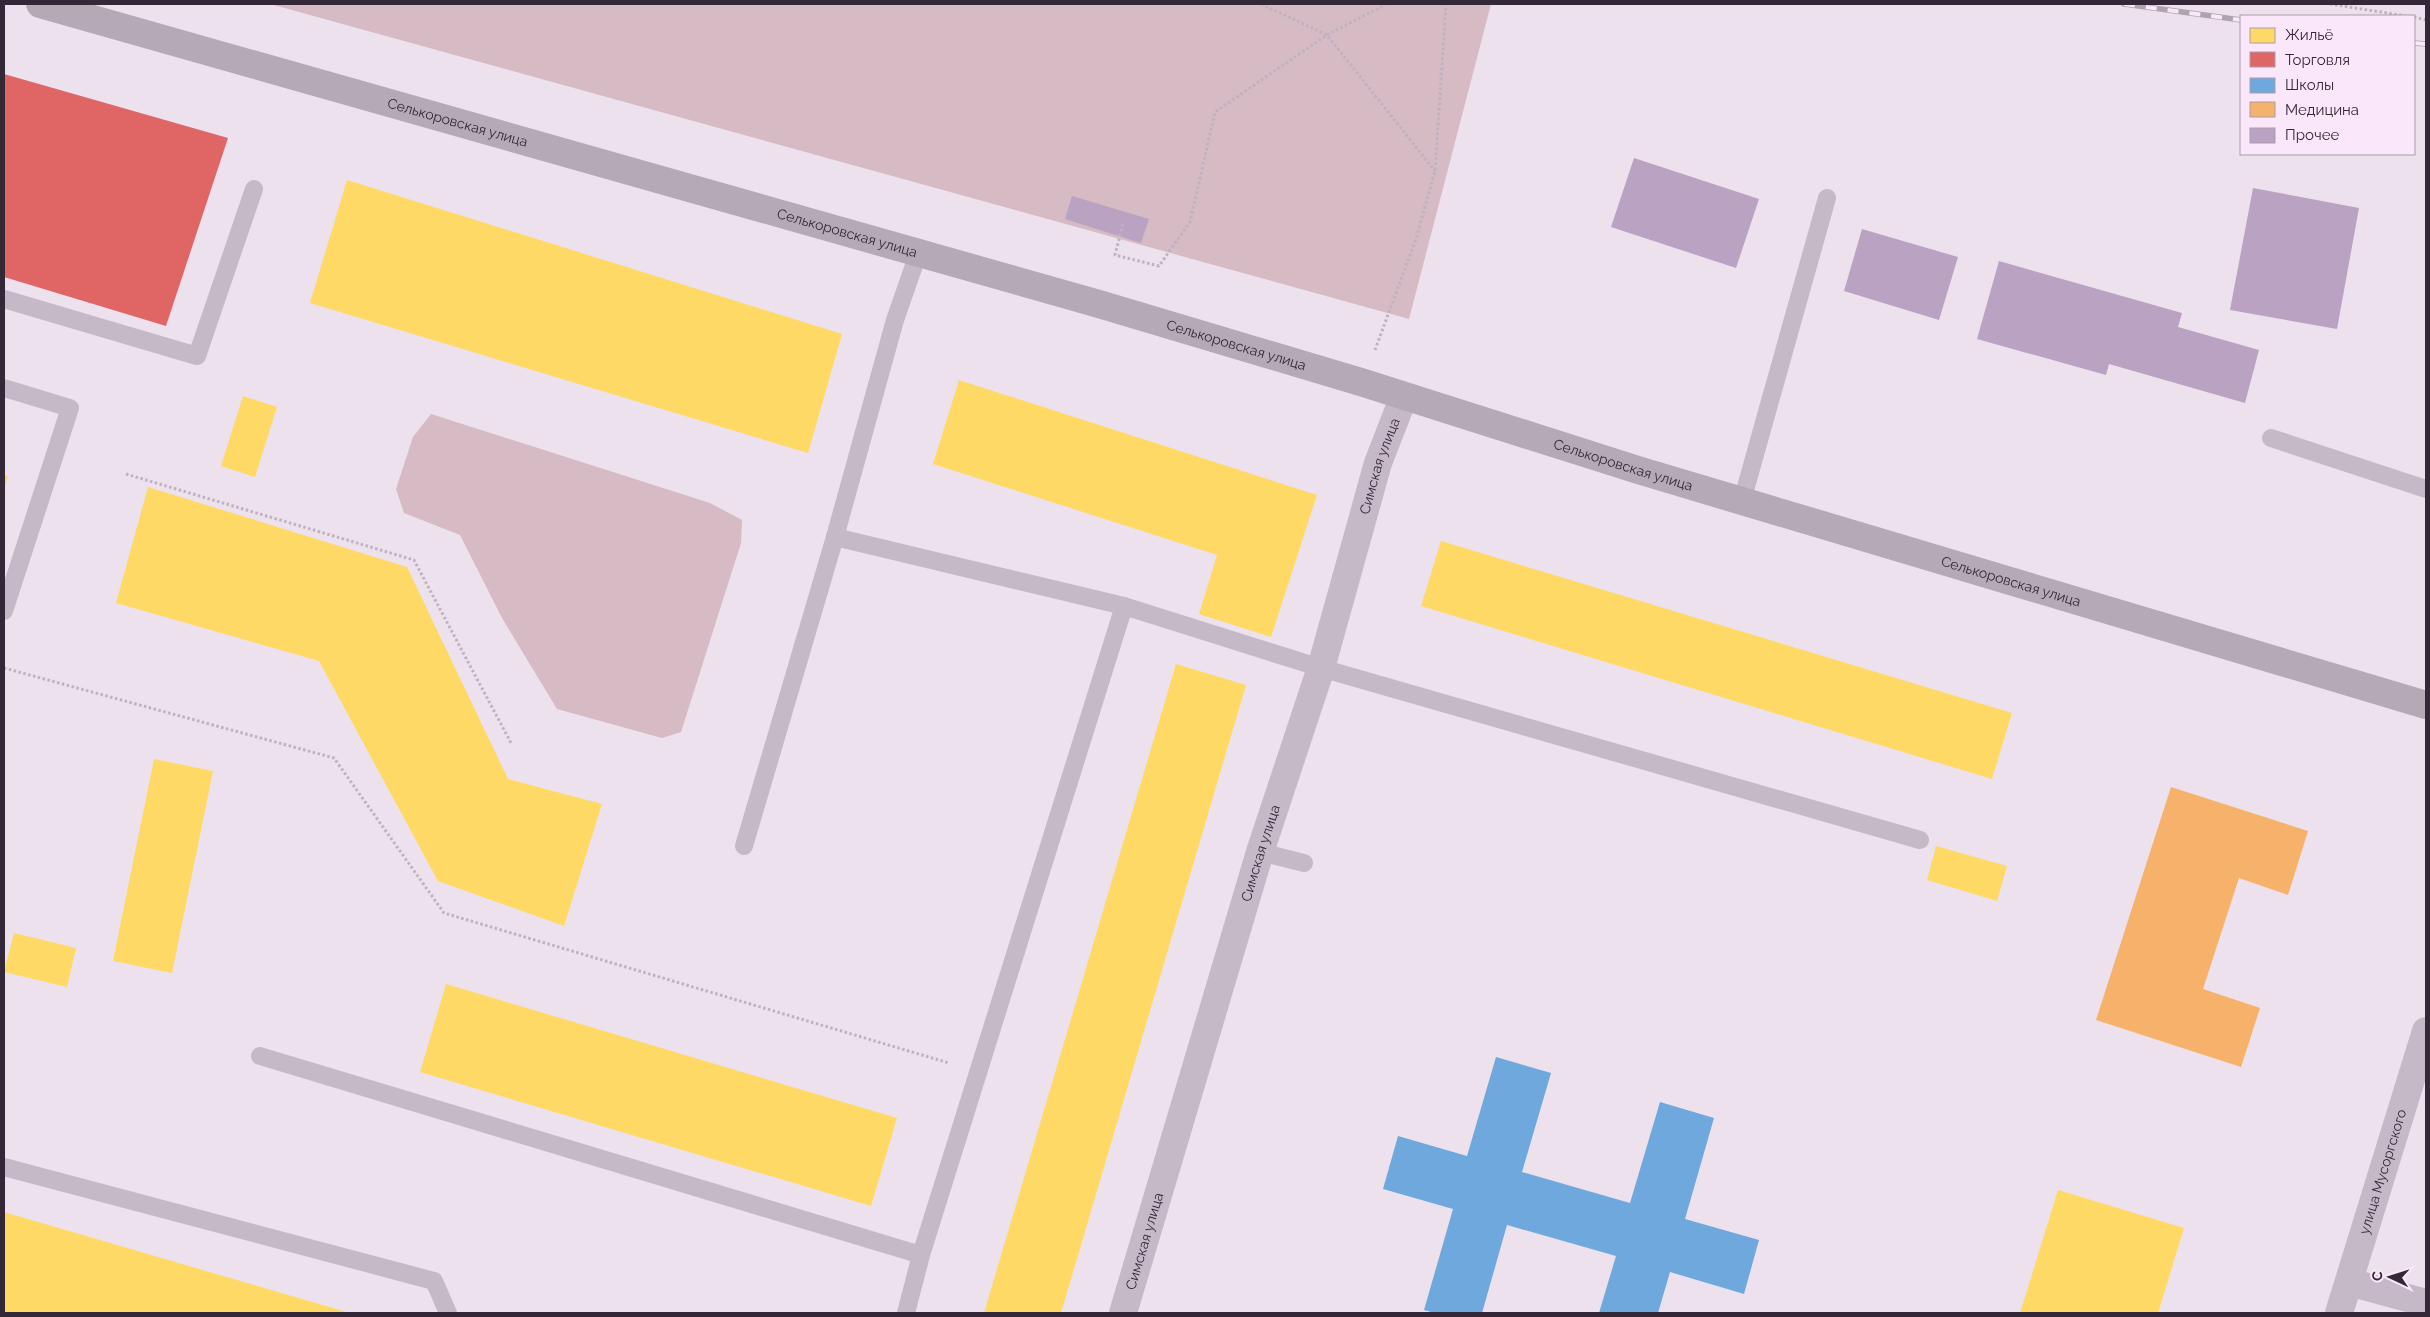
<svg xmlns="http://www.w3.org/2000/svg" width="2430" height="1317" font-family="Raleway,sans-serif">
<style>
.green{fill:#d6bac4}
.homes{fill:#ffd966}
.shops{fill:#e06666}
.schools{fill:#6fa8dc}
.health{fill:#f6b26b}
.building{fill:#baa2c2}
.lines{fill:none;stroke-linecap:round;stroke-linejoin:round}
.path{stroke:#bfb2c0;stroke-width:3;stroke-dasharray:2.5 2.5;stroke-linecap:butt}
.lane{stroke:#c6b9c7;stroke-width:18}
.street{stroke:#c6b9c7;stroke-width:28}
.primary{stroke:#b4a9b5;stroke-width:28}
.rail-casing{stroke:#ada4af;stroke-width:5.5}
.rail{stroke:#fae8fa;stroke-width:4;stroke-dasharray:11;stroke-linecap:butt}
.labels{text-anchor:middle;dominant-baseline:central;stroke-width:5;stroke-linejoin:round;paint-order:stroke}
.street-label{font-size:14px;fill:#342838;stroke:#fae8fa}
</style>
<rect width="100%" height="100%" fill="#ede1ed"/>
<g class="green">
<polygon points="270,4 1491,4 1409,319"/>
<polygon points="431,414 710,503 742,520 741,543 681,732 662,738 557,709 502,618 460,535 404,513 396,489 413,437"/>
</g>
<g class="homes">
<polygon points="347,180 842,334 808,453 310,303"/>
<polygon points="959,380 1317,495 1271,637 1199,614 1217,555 933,464"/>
<polygon points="243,396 277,407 255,477 221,466"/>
<polygon points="4,475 8,476 4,491"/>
<polygon points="148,487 407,567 508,779 602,804 564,926 438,881 319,661 116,603"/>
<polygon points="1441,541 2012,713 1992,779 1421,606"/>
<polygon points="1176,664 1246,685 1061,1313 984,1313"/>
<polygon points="154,759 213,771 172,973 113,961"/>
<polygon points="1936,846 2007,866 1997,901 1927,880"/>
<polygon points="14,933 76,948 67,987 4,972"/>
<polygon points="446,984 897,1118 871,1206 420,1072"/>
<polygon points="2058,1190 2184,1228 2158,1313 2020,1313"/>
<polygon points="4,1212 350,1313 4,1313"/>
</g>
<polygon class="shops" points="4,74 228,138 166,326 4,277"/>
<polygon class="schools" points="1496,1057 1551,1073 1522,1172 1630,1203 1660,1102 1714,1118 1685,1219 1759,1240 1744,1294 1670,1272 1658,1313 1599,1313 1616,1256 1507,1225 1482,1313 1435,1313 1424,1310 1453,1209 1383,1189 1398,1136 1467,1156"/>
<polygon class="health" points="2171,787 2308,831 2288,895 2239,878 2203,989 2260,1008 2241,1067 2096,1020"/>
<g class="building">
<polygon points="1634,158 1759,199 1736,268 1611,227"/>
<polygon points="2253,188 2359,208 2337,329 2230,310"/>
<polygon points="1072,196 1149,219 1141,243 1065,219"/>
<polygon points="1862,229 1958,257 1939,320 1844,291"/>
<polygon points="1999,261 2182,313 2178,327 2259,350 2245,403 2109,364 2106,375 1977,339"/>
</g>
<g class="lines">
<g class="path">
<polyline points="1261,4 1327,35 1435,171"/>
<polyline points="2330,4 2406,16"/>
<polyline points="2414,17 2426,20"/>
<polyline points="1123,224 1115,255 1159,266 1190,222 1215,112 1327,35 1386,4"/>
<polyline points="1375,350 1416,239 1435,171 1446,4"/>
<polyline points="126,474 414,560 511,743"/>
<polyline points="4,668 334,758 444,913 949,1063"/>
</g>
<g class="lane">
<polyline points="4,299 197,356 254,189"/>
<polyline points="4,388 70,408 4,611"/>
<polyline points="2271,438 2426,489"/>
<polyline points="1742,501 1827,198"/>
<polyline points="835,537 1124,606"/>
<polyline points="744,846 835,537 895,320 918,254"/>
<polyline points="1260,852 1304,863"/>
<polyline points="260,1056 921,1255"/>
<polyline points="4,1167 434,1281 448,1313"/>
<polyline points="906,1313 921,1255 1124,606 1321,668 1920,840"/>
</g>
<g class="street">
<polyline points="2349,1282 2426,1303"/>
<path id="s1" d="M1123,1313l137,-461 61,-184 57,-205 26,-67"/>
<path id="s2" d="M2339,1313l87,-282"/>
</g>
<path class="primary" id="s3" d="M40,4l1059,300 265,79 274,87 788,235"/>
<defs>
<g id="rail">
<polyline points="2124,4 2241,20"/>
<polyline points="2414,43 2426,44"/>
</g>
</defs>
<use href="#rail" class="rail-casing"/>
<use href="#rail" class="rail"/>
</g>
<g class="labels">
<g class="street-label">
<text stroke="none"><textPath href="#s3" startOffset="434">Селькоровская улица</textPath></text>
<text stroke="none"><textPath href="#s3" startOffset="839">Селькоровская улица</textPath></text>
<text stroke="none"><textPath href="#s3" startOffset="1244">Селькоровская улица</textPath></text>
<text stroke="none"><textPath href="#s3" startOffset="1649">Селькоровская улица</textPath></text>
<text stroke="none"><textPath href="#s1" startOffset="885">Симская улица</textPath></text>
<text stroke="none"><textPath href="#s3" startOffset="2054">Селькоровская улица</textPath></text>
<text stroke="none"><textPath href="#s1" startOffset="480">Симская улица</textPath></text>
<text stroke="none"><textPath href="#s2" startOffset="148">улица Мусоргского</textPath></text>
<text stroke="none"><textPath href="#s1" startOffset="75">Симская улица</textPath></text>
</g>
</g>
<rect width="2430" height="1317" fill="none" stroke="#342838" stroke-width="10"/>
<rect x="2240" y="15" width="175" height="140" fill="#fae8fa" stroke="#ab9bac"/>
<rect x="2250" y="28" width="25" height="15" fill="#ffd966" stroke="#ab9bac"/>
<text x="2285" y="40" font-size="15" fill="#342838">Жильё</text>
<rect x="2250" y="52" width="25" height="15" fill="#e06666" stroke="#ab9bac"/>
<text x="2285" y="65" font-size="15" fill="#342838">Торговля</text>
<rect x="2250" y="78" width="25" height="15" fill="#6fa8dc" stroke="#ab9bac"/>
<text x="2285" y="90" font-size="15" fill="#342838">Школы</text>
<rect x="2250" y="102" width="25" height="15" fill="#f6b26b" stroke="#ab9bac"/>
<text x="2285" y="115" font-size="15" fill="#342838">Медицина</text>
<rect x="2250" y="128" width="25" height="15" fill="#baa2c2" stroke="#ab9bac"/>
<text x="2285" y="140" font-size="15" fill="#342838">Прочее</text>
<g transform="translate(2390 1277) rotate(274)" stroke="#fae8fa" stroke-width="4" paint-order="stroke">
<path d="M0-4L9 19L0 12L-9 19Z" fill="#342838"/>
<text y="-8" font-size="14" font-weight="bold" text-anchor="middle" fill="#342838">С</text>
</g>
</svg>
